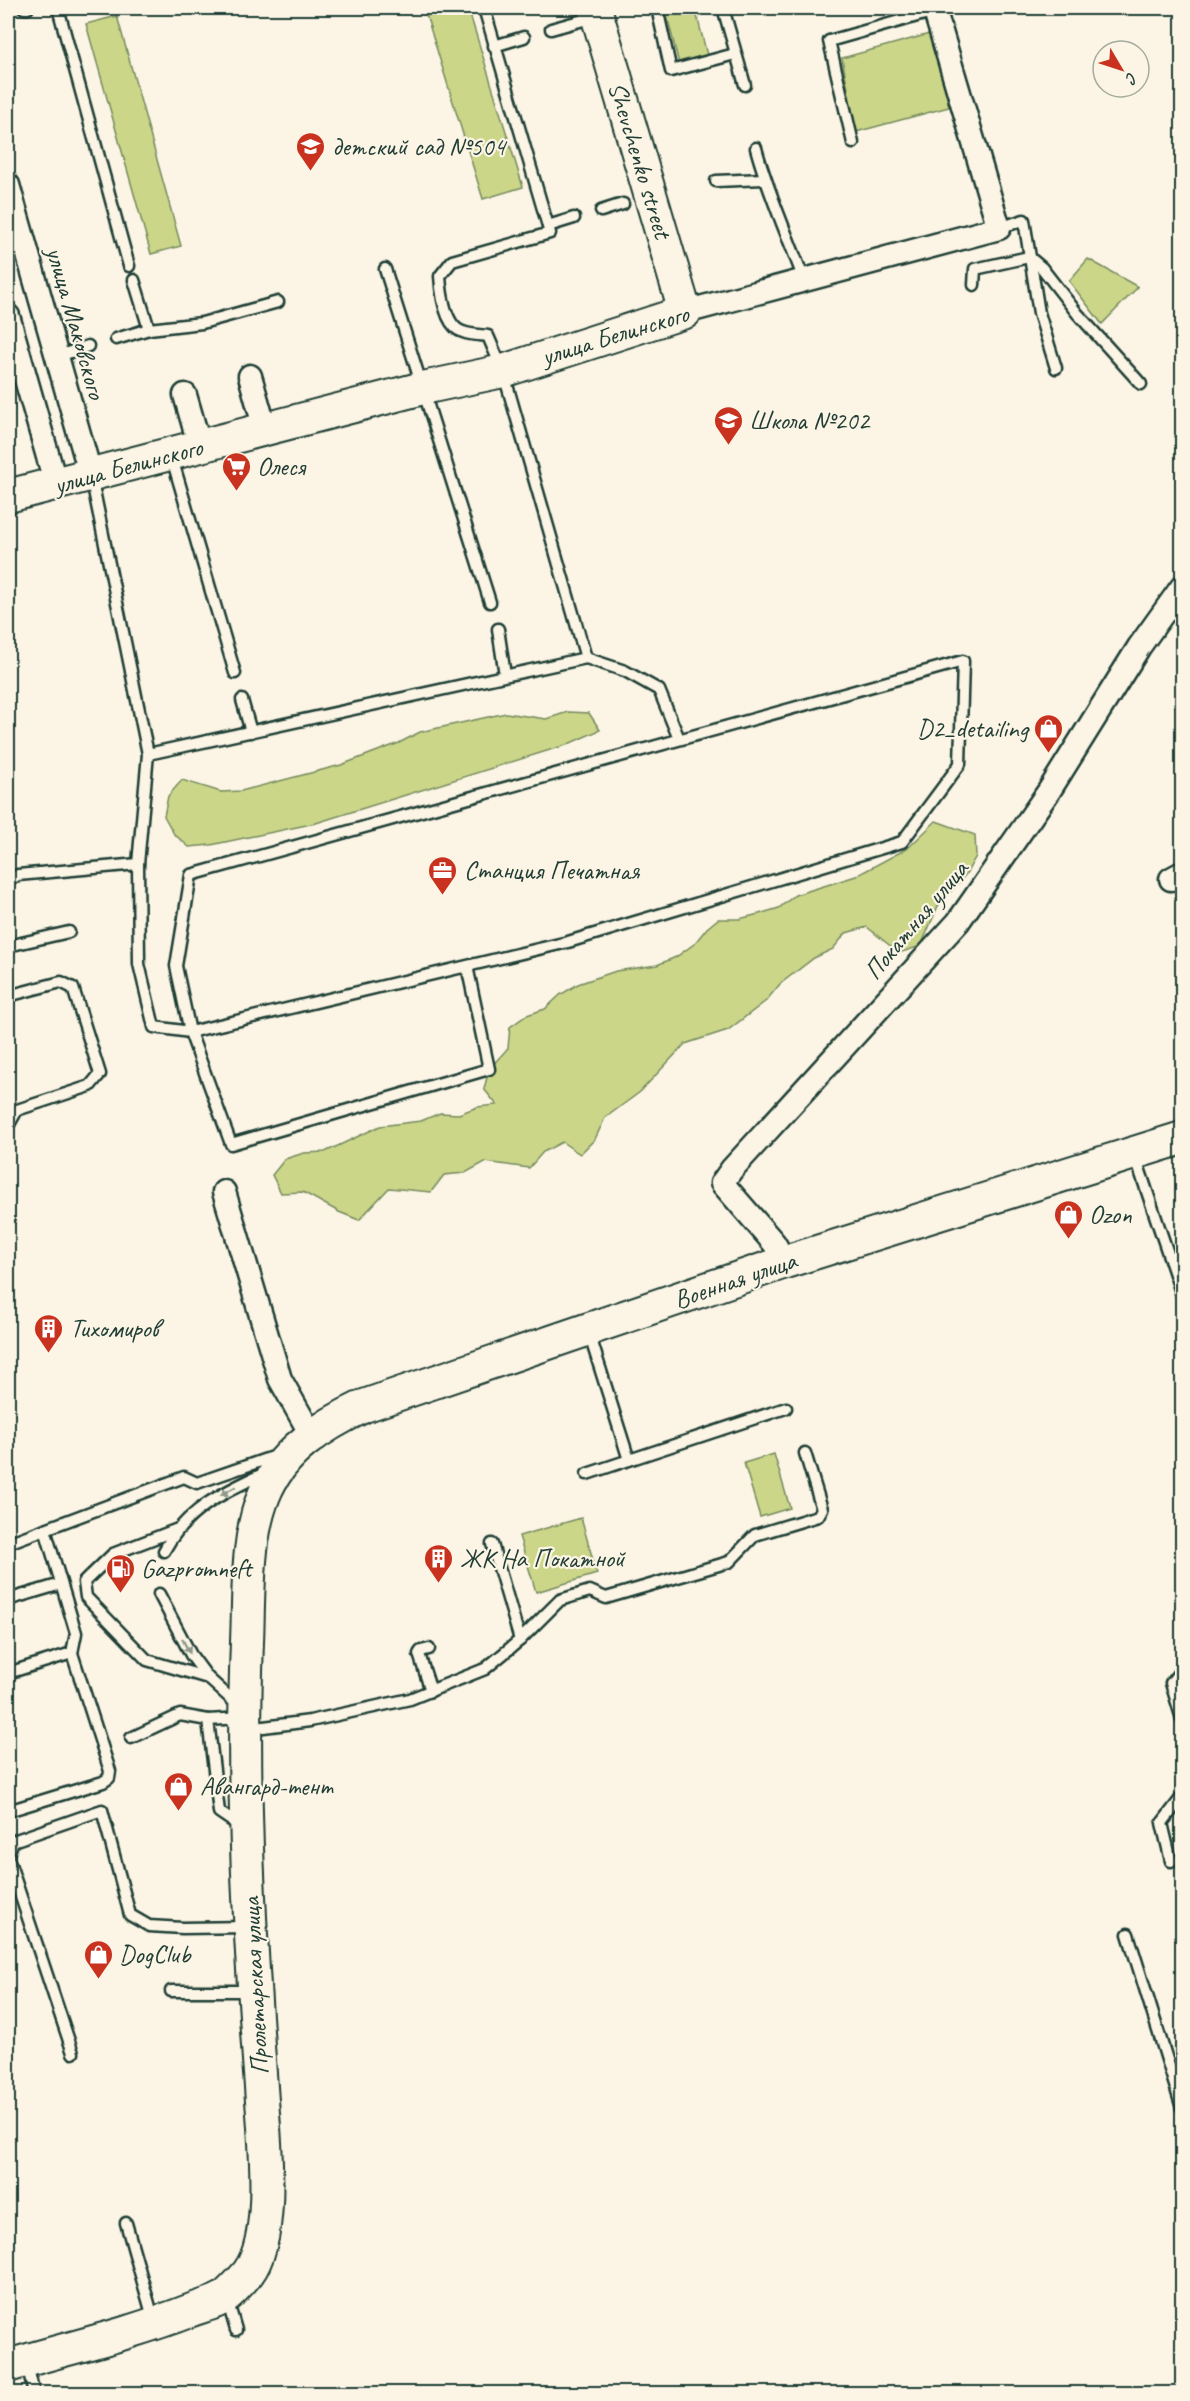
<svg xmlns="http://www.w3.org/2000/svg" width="1190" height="2401" font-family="Caveat,sans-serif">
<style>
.green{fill:#cbd689;stroke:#758a5e;stroke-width:1.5}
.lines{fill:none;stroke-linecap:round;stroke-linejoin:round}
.lane-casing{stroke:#1f3d34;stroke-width:15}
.street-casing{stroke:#1f3d34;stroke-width:27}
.secondary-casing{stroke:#1f3d34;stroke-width:36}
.lane{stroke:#fcf5e5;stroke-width:10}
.street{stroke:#fcf5e5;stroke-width:22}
.secondary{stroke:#fcf5e5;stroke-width:32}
.oneway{fill:#8e998c}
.labels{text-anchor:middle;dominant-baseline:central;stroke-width:4.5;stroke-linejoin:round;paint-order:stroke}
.poi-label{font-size:26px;fill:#1f3d34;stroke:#fcf5e5;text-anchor:start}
.street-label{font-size:26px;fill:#1f3d34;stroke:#fcf5e5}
</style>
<rect width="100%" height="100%" fill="#fcf5e5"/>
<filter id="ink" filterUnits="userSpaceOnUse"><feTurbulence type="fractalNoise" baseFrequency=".0167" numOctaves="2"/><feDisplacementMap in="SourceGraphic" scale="12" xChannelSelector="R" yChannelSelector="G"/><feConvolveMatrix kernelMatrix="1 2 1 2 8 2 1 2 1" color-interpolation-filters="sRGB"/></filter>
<g filter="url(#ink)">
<g class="green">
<polygon points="424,8 468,8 523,187 483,199"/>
<polygon points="665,8 695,8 707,55 679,64"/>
<polygon points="117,16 181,246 151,254 86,24"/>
<polygon points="933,33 949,107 856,132 842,58"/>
<polygon points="1088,259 1138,287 1102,324 1069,281"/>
<polygon points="568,712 589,713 600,730 566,745 316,823 211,845 189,847 174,834 164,816 168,796 182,780 221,792 241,791 341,765 399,743 420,732 506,713 546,719"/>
<polygon points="936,821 975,835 976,856 966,874 938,906 921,946 899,953 867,927 846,933 833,949 814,958 780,984 766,1001 728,1030 685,1044 640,1092 605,1118 595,1139 580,1154 562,1142 543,1152 529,1168 485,1162 465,1173 444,1175 431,1192 389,1188 359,1220 339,1212 303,1192 281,1193 272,1175 285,1159 304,1153 325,1152 380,1126 421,1121 440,1113 459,1114 477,1107 497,1105 484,1089 489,1069 508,1048 510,1027 527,1015 545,1009 560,995 578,984 616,971 657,965 676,957 694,944 707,928 718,919 739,919 759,914 779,908 795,895 856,876 908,848"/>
<polygon points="774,1454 790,1508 760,1517 744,1463"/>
<polygon points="581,1518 597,1574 536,1592 519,1536"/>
</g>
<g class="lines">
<defs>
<g id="lane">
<polyline points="24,8 28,8"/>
<polyline points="58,8 129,266"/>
<polyline points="657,8 671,71 735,54"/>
<polyline points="723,8 745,85"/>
<polyline points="551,29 594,17"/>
<polyline points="494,46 524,37"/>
<polyline points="853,143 829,41 935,11"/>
<path d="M756,148c12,45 32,88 48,132"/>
<polyline points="716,181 764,179"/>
<polyline points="601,211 623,204"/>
<polyline points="548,226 574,218"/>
<polyline points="999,228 1024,220 1039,313 1056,368"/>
<polyline points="385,269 490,602"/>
<polyline points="134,280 149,329 202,323 278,302"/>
<polyline points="974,285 975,269 1029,257 1042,268 1077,313 1141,384"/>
<polyline points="116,339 149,329"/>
<polyline points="56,357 88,346"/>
<polyline points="171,455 235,673"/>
<polyline points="91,476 148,754 138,864 139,964 154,1027 190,1032 568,942 902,842 960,764 963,661 191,875 176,966 190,1032 231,1144 489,1069 467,966"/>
<polyline points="498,629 505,675"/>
<polyline points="586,658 625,671 659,690 679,739"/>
<polyline points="242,700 251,732"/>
<path d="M148,754l438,-96 -83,-287 -15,-35c-8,-1 -17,-1 -25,-4 -18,-5 -22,-40 -23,-56l12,-15 98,-28 -66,-225"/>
<polyline points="8,881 18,875 138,864"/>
<polyline points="8,946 69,932"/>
<polyline points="8,996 61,982 73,988 100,1074 90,1086 17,1110 8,1126"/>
<polyline points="1135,1156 1182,1295"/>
<polyline points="629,1460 786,1408"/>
<polyline points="587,1474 629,1460 589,1333"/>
<polyline points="178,1529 113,1554 84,1582 86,1597 147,1660 208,1678"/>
<polyline points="8,1543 184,1477 197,1483 278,1455"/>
<polyline points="492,1544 520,1640"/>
<path d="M164,1551c22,-42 62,-60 103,-79"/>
<polyline points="159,1594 191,1655 208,1678 240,1707"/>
<polyline points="14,1598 61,1584"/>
<polyline points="429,1649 421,1651 419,1654 431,1691"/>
<polyline points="1182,1669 1171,1683 1182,1719"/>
<polyline points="8,1673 72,1653"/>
<polyline points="248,1729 310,1721 410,1699 485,1669 520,1640 560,1600 590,1591 606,1598 729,1562 755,1535 818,1516 822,1509 805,1453"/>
<polyline points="131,1738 180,1715 208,1720"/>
<polyline points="8,1811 103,1782 109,1778 110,1771 72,1653 76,1633 45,1529"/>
<polyline points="241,1827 219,1812 208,1720 241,1718"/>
<polyline points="8,1854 13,1841 102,1810 130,1915 149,1926 183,1928 249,1927"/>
<polyline points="8,1858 73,2053"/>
<polyline points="1171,1861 1162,1823 1182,1797"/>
<polyline points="1128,1934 1182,2108"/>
<polyline points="171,1991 252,1991"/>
<polyline points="126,2223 154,2321"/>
<polyline points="227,2299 236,2330"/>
<polyline points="27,2364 34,2394"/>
</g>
<g id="street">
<polyline points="8,185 91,476"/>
<polyline points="685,312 999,228 934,8"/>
<polyline points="8,316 56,485"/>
<polyline points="250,376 265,429"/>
<polyline points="185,395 200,447"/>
<polyline points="1171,879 1182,873"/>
<polyline points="224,1192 280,1379 312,1436"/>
<polyline points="785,1262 774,1243 722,1183 732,1169 958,922 1049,791 1139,647 1182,587"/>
</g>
<g id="secondary">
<polyline points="8,496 423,388 503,371 685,312 595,8"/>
<path d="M8,2366c60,-18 122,-32 181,-55 12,-5 29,-8 38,-16 7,-6 15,-15 21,-22 29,-38 16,-139 13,-186 -11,-148 -20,-297 -14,-445 2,-47 -1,-103 17,-147 17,-44 60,-70 100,-89l421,-144 397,-124"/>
</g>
</defs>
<use href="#lane" class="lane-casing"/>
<use href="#street" class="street-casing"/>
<use href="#secondary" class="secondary-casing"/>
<use href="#lane" class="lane"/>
<use href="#street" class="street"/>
<use href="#secondary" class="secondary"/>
</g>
<defs><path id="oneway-solid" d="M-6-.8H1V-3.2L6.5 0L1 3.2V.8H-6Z" transform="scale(1.5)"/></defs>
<g class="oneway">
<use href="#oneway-solid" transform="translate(228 1491) rotate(150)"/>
<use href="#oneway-solid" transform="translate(186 1646) rotate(62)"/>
</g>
</g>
<defs>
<symbol id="school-pin" viewBox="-11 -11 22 30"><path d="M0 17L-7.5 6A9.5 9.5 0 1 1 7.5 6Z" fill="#c8321e" stroke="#fcf5e5"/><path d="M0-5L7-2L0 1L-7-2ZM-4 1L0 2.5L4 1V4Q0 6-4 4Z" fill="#fff"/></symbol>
<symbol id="supermarket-pin" viewBox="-11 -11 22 30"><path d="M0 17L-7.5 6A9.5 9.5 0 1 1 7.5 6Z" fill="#c8321e" stroke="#fcf5e5"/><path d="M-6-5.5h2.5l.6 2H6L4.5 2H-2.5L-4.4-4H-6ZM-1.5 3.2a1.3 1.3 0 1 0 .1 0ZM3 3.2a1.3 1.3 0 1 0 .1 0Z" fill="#fff"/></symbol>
<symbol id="shop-pin" viewBox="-11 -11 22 30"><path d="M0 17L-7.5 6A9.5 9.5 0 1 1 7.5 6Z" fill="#c8321e" stroke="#fcf5e5"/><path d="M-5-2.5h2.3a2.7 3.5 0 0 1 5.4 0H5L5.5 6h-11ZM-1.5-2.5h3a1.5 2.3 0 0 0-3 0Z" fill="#fff"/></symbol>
<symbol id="office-pin" viewBox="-11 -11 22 30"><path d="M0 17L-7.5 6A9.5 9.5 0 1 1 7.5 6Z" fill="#c8321e" stroke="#fcf5e5"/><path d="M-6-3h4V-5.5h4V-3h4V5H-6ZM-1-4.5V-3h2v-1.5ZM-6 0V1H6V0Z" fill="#fff"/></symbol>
<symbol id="building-pin" viewBox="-11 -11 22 30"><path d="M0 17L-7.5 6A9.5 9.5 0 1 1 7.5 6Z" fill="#c8321e" stroke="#fcf5e5"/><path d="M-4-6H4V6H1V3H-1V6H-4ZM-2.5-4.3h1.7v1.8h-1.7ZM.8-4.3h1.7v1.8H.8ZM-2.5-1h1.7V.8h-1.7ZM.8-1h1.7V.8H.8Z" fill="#fff"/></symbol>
<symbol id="fuel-pin" viewBox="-11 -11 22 30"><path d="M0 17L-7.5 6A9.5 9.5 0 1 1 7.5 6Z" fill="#c8321e" stroke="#fcf5e5"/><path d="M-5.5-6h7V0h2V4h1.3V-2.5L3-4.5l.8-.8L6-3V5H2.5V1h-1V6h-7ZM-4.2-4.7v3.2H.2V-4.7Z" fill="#fff"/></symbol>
</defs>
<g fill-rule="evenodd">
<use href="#school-pin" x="294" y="130" width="33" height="45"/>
<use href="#school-pin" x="712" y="404" width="33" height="45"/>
<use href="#supermarket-pin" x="220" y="450" width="33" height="45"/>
<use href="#shop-pin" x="1032" y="712" width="33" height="45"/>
<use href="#office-pin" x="426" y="854" width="33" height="45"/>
<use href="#shop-pin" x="1052" y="1198" width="33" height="45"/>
<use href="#building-pin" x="32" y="1312" width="33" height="45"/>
<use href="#building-pin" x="422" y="1542" width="33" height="45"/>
<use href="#fuel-pin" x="104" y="1552" width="33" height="45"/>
<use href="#shop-pin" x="162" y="1770" width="33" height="45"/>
<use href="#shop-pin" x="82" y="1938" width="33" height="45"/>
</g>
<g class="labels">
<g class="poi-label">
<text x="332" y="146">детский сад №504</text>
<text x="749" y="420">Школа №202</text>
<text x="257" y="466">Олеся</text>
<text x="1028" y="728" text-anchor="end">D2_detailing</text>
<text x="464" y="870">Станция Печатная</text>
<text x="1089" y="1214">Ozon</text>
<text x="70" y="1328">Тихомиров</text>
<text x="460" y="1558">ЖК На Покатной</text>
<text x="141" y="1568">Gazpromneft</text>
<text x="200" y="1786">Авангард-тент</text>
<text x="119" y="1954">DogClub</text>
</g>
<g class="street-label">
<text transform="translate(640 160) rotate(73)">Shevchenko street</text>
<text transform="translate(76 323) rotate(74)">улица Маковского</text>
<text transform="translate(615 335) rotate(-17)">улица Белинского</text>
<text transform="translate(128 466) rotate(-15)">улица Белинского</text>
<text transform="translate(916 920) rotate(-50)">Покатная улица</text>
<text transform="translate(735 1280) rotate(-19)">Военная улица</text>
<text transform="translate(255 1986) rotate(-93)">Пролетарская улица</text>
</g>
</g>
<rect width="1190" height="2401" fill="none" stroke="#fcf5e5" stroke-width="30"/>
<rect x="15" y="15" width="1160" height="2371" fill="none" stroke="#1f3d34" stroke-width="2" filter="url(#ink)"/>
<g transform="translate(1121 69) rotate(129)"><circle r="28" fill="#fcf5e5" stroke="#a4ab9e" stroke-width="1.5"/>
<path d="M0-4.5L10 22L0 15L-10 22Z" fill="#c8321e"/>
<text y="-9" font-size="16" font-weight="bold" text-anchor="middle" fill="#1f3d34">С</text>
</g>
</svg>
